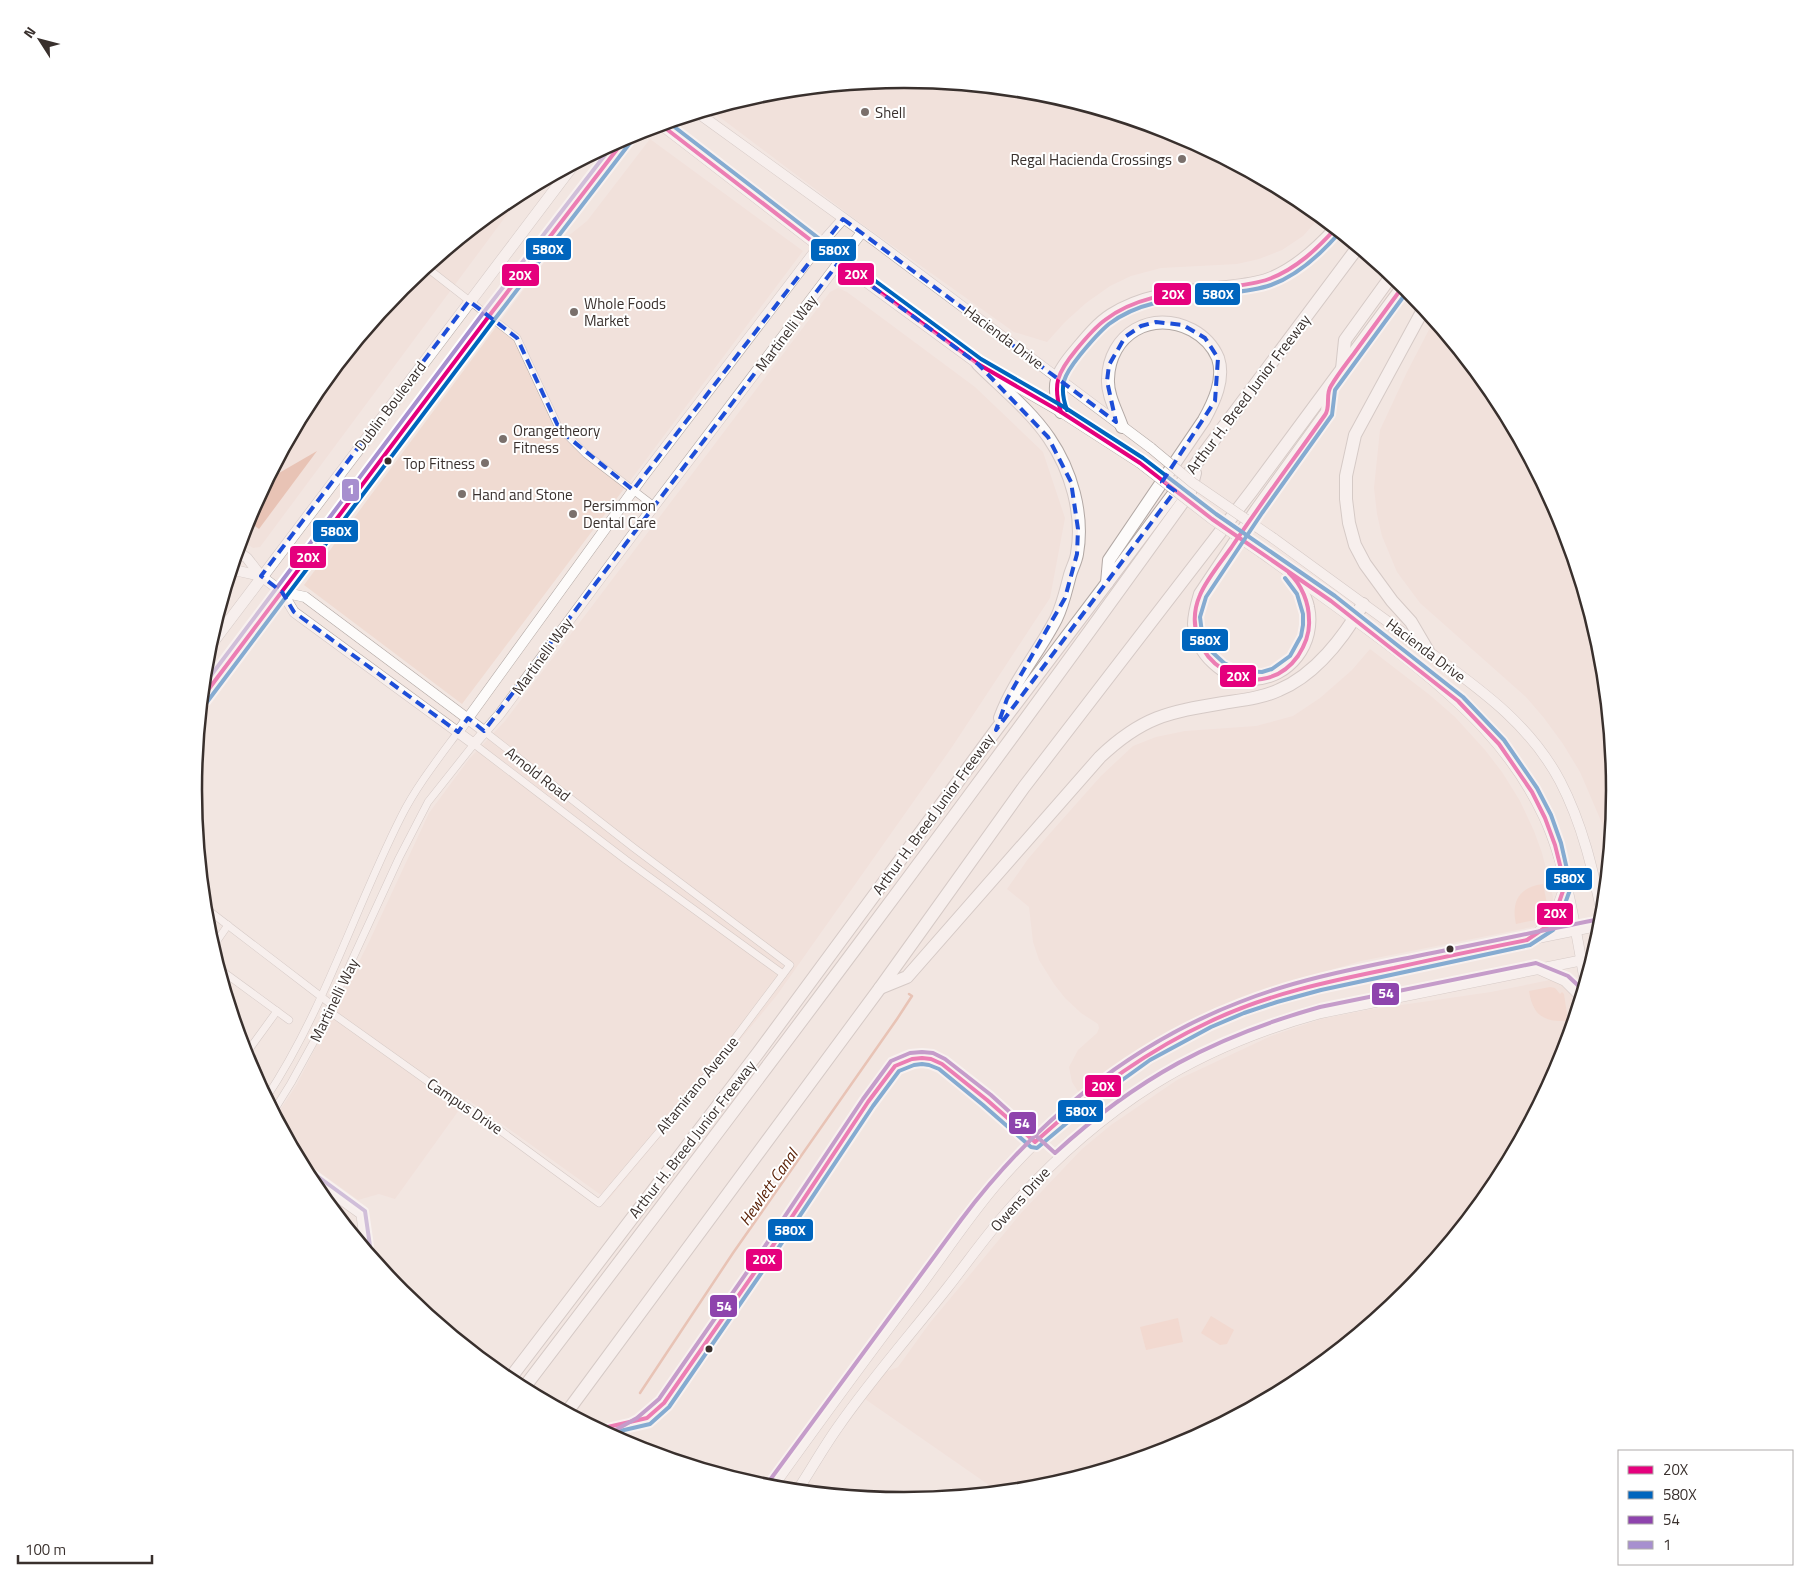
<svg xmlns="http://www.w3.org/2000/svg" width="1808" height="1580" font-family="'Titillium Web',sans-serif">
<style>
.built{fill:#f0dbd2}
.green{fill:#f1caba}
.water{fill:#db997e}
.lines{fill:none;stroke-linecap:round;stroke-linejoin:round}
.stream{stroke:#db997e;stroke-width:2.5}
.street-casing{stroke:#b2a8a4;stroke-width:8}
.secondary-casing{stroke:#b2a8a4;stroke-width:11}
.primary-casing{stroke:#b2a8a4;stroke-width:12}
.highway-casing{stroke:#b2a8a4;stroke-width:14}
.street{stroke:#fdfbfa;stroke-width:7}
.secondary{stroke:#fdfbfa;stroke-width:10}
.primary{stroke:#fdfbfa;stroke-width:11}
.highway{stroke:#fdfbfa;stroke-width:12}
.secondary-bridge-casing{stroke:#b2a8a4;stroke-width:11;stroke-linecap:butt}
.secondary-bridge{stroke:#fdfbfa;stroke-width:10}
.bus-1-casing{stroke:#fff;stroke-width:8}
.bus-2-casing{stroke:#fff;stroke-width:8}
.bus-3-casing{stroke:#fff;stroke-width:8}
.bus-4-casing{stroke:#fff;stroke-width:8}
.bus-1{stroke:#e5007d;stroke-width:4}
.bus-2{stroke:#0065bd;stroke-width:4}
.bus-3{stroke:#8e44ad;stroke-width:4}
.bus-4{stroke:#a78fcf;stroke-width:4}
.marked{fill:none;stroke:#1d4ed8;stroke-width:4;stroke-dasharray:10 6;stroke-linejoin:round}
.poi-dot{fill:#7a706c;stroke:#fff;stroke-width:2}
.bus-dot{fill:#39302d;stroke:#fff;stroke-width:2}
.labels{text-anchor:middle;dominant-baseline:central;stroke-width:4;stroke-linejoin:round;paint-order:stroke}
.poi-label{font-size:15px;fill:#39302d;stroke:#fff;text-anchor:start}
.street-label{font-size:15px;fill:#39302d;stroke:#fff}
.water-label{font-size:16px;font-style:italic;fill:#5b2207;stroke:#fff}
.rim{fill:none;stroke:#39302d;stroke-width:2.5}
.line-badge{stroke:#fff;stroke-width:2}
.badge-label{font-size:14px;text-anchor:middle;font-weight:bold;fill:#fff}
</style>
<rect width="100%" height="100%" fill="#f2e6e1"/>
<g class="built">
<polygon points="904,79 1043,92 1176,133 1299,199 1321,216 1303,236 1282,250 1259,259 1237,264 1161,268 1131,276 1110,286 1086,303 1065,322 1047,342 1014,332 855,219 709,109 766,92"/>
<polygon points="650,139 803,251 462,704 304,585 557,245 587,221"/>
<polygon points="526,189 260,547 253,548 240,539 247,518 313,395 401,287 509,198"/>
<polygon points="838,288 847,292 975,387 1043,452 1065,518 1050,598 952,747 777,995 608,1200 467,1099 395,1199 379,1194 358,1200 297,1156 276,1116 297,1084 369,942 429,813 469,759 505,721 830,292"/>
<polygon points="1434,320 1496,395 1561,518 1602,652 1615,790 1610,847 1604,828 1580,772 1563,744 1544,718 1526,697 1420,603 1397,572 1382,536 1377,514 1374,488 1380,430 1407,372"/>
<polygon points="1370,649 1431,696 1455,717 1485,750 1502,772 1520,801 1534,831 1542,853 1553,897 1552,913 1542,925 1361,961 1300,979 1247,998 1174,1030 1130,1055 1079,1093 1072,1082 1069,1067 1078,1050 1097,1033 1099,1028 1098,1024 1081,1013 1065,998 1054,984 1039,960 1033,942 1029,907 1007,889 1028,859 1052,831 1101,776 1133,746 1156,737 1185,731 1256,726 1293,716 1320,698 1352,670"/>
<polygon points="1550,980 1560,981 1572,994 1574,1019 1561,1062 1495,1185 1407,1293 1299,1382 1176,1447 1042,1488 999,1492 865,1399 883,1373 898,1367 929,1324 1022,1212 1082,1149 1111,1125 1177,1080 1271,1036 1321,1019 1367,1010 1491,992"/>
</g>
<g class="green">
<path d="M1543,884l4,20 -1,7 -3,1 -4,7 -23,5c-5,-22 3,-37 27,-40z"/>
<path d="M1550,987l5,1 5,6 2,-2 2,2 4,27c-24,1 -35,-5 -39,-30z"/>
<polygon points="1211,1316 1234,1330 1227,1344 1220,1345 1201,1333"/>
<polygon points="1178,1318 1183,1342 1146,1350 1140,1327"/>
</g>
<polygon class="water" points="317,451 259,529 246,520 267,480"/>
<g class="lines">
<polyline class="stream" points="640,1393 733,1253 897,1019 912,996 909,994"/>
<defs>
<g id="street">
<polyline points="426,267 517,338 558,426 586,454 654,506"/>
<polyline points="204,907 332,1005"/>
<polyline points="212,948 228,925"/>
<polyline points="218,968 289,1020"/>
<polyline points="329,1011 447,1095 475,1112 599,1203 712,1069 790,965 634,848 484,731"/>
<polyline points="245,1055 277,1011"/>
<path d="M266,1098c58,-87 88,-188 135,-281 15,-30 37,-58 57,-85"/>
<polyline points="273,1112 291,1083 318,1034 399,858 428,802 474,744 626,860 783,974"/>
<polyline points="309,1178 360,1215 364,1247"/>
</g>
<g id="secondary">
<polyline points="698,113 875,241 1151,448"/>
<polyline points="660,124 839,262 978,364 1061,412 1140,463"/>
<path d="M1273,538c48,35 96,70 144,105 55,41 110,76 143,138 23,44 33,90 43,137"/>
<polyline points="237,551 247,558 261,576 282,592 294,612 474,744 499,715 642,522 862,232"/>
<path d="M1262,553c47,34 94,67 141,103 58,46 109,92 141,161 22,47 32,114 41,165"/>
<polyline points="232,568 234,570 261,576"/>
<polyline points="282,592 305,597 484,731"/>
<polyline points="458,732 642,478 819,246 843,219"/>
<polyline points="1532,937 1553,920 1565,886"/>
<polyline points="1538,969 1565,981 1581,997"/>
<path d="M772,1488c48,-67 97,-134 147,-200 25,-34 49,-70 76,-102 68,-79 150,-140 246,-178 53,-21 109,-31 164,-43 66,-13 131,-27 197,-40"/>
<path d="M797,1491c14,-21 26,-43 41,-64 34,-49 73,-93 110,-140 22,-28 42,-57 66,-83 89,-98 179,-156 307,-191l272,-55"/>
</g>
<g id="primary">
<polyline points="207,650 574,164"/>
<polyline points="202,698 489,316 628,135"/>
</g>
<g id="highway">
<polyline points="1424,308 1355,435 1346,476 1346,499 1349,523 1355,545 1365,564 1392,601 1411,622 1428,651"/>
<path d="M978,364c23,23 52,46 71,74 22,32 35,76 28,116 -1,7 -5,14 -7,21 -4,15 -7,30 -14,44 -17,33 -43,63 -56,99"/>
<polyline points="1342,369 1345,340 1392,275"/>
<path d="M1061,412c-11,-28 -4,-40 15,-62 10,-12 21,-26 35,-35 29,-19 64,-23 98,-26 21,-3 41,-3 60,-10 26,-10 48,-30 67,-51"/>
<path d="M1294,576c5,10 12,20 14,31 8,36 -19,71 -55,72 -29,1 -57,-26 -59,-55 0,-10 3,-20 6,-30l57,-85 70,-97 2,-24"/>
<path d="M1107,583l2,-23 95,-140c10,-18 21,-41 14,-62 -5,-12 -15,-22 -26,-28 -40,-21 -83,4 -84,49 -1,16 9,33 14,48"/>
<path d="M880,988l27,-11 193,-220c42,-40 68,-45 123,-54 19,-3 39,-5 56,-13 36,-15 65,-53 84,-86"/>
<polyline points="508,1381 758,1053 996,730 1107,583 1358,247"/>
<path d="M523,1389c226,-297 450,-594 667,-897l5,-19"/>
<polyline points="567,1412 880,988 1024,787 1251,492 1404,285"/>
</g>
</defs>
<use href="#street" class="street-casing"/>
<use href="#secondary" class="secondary-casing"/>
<use href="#primary" class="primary-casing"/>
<use href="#highway" class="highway-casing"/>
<use href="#street" class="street"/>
<use href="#secondary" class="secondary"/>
<use href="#primary" class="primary"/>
<use href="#highway" class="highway"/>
<defs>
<g id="secondary-bridge">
<polyline points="1151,448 1193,483 1273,538"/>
<polyline points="1140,463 1212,519 1262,553"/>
</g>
</defs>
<use href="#secondary-bridge" class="secondary-bridge-casing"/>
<use href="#secondary-bridge" class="secondary-bridge"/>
<defs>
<g id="bus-1">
<path d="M1061,412c-9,-28 -3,-40 15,-62 9,-11 18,-22 29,-30 32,-25 73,-27 112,-32 17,-2 36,-3 52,-9 27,-10 48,-30 67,-51"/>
<path d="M1289,573c13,12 20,30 20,47 1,13 -4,25 -11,36 -40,56 -125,2 -98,-61 6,-15 21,-33 31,-47 30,-45 63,-89 94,-133 6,-8 0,-21 6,-29 7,-12 16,-23 24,-34 16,-22 33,-45 49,-67"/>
<polyline points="202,698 489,316 628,135"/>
<path d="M599,1429l48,-11 17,-15 102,-147 102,-154 27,-36 17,-7 10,-1 9,1 11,5 45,36 48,42c53,-48 109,-90 174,-120 58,-28 121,-41 185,-54 44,-10 88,-19 133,-28l22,-15 4,-5 12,-35 -10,-40 -10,-27 -13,-26 -33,-48 -41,-43 -127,-100 -119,-82 -72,-56 -79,-51 -83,-48 -139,-102 -179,-138"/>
</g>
<g id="bus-2">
<path d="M1067,410c-9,-25 -3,-35 13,-55 9,-11 18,-22 29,-31 31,-24 72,-26 109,-30 18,-2 36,-3 53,-9 28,-10 50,-31 69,-53"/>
<polyline points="1285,578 1297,594 1303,614 1303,625 1301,636 1290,656 1272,669 1262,672 1241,671 1224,663 1210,650 1202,633 1200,617 1206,597 1262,513 1332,415 1335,390 1409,289"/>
<polyline points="207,702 494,320 633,139"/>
<polyline points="607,1434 650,1424 669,1407 771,1259 873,1106 899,1071 914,1065 922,1064 929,1065 939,1069 983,1105 1031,1147 1037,1148 1093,1101 1150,1060 1211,1027 1244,1013 1277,1002 1321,990 1530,945 1553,930 1558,923 1571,887 1561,843 1551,815 1537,788 1504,740 1463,697 1335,596 1216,514 1143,458 1064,407 981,359 843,257 668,122"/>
</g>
<g id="bus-3">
<path d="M612,1432l25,-14 22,-19 102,-147 102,-153 28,-38 19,-8 12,-1 11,1 12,6 46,36 64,58c82,-75 158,-116 265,-146l216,-44 32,13 15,14"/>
<path d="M767,1484l194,-264c72,-96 167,-175 279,-218 60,-24 124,-35 187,-48 58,-11 116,-24 174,-35"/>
</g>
<g id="bus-4">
<polyline points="203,686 484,312 615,142"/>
<polyline points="313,1173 365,1211 370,1246"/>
</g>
</defs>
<use href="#bus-1" class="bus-1-casing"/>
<use href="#bus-2" class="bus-2-casing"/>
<use href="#bus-3" class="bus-3-casing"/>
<use href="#bus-4" class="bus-4-casing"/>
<use href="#bus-1" class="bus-1"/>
<use href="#bus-2" class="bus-2"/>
<use href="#bus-3" class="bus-3"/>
<use href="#bus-4" class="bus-4"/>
</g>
<path d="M0 0H1808V1580H0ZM843,219l273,203 -9,-41 2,-16 16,-28 16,-11 15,-4 27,3 22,13 13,20 -3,43 -53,81 13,9 -179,239 11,-31 58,-101 12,-44 1,-25 -7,-47 -23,-45 -70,-73 -139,-102 -355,469 -16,-13 -10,14 -164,-120 -12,-20 -21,-16 208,-275 48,37 41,88 10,11 65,53z" fill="#f2e6e1" fill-opacity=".55" fill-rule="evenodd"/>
<path class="marked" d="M843,219l273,203 -9,-41 2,-16 16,-28 16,-11 15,-4 27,3 22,13 13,20 -3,43 -53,81 13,9 -179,239 11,-31 58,-101 12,-44 1,-25 -7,-47 -23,-45 -70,-73 -139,-102 -355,469 -16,-13 -10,14 -164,-120 -12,-20 -21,-16 208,-275 48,37 41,88 10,11 65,53z"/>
<g class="poi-dot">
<circle cx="865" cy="112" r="5"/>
<circle cx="1182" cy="159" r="5"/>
<circle cx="574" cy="312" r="5"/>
<circle cx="503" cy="439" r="5"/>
<circle cx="485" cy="463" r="5"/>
<circle cx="462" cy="494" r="5"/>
<circle cx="573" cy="514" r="5"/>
</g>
<g class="bus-dot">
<circle cx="388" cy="461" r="4.5"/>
<circle cx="1450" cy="949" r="4.5"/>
<circle cx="709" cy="1349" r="4.5"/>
</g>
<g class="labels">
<g class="poi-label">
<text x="875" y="112">Shell</text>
<text x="1172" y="159" text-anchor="end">Regal Hacienda Crossings</text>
<text x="584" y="303">Whole Foods<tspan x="584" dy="17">Market</tspan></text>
<text x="513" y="430">Orangetheory<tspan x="513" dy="17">Fitness</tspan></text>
<text x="475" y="463" text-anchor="end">Top Fitness</text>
<text x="472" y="494">Hand and Stone</text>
<text x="583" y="505">Persimmon<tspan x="583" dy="17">Dental Care</tspan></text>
</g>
<g class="street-label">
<text transform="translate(786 333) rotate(-53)">Martinelli Way</text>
<text transform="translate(1004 337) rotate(37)">Hacienda Drive</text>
<text transform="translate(1248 394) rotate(-53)">Arthur H. Breed Junior Freeway</text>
<text transform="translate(390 406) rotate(-53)">Dublin Boulevard</text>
<text transform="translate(1426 650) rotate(37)">Hacienda Drive</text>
<text transform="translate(542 656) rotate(-54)">Martinelli Way</text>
<text transform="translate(538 774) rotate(38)">Arnold Road</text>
<text transform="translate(933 814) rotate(-54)">Arthur H. Breed Junior Freeway</text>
<text transform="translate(334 1000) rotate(-64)">Martinelli Way</text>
<text transform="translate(697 1085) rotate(-51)">Altamirano Avenue</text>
<text transform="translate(465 1106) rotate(34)">Campus Drive</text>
<text transform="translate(692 1139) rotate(-52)">Arthur H. Breed Junior Freeway</text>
<text transform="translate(1020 1199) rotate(-48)">Owens Drive</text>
</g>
<g class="water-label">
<text transform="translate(768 1187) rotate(-55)">Hewlett Canal</text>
</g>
</g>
<path d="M0 0H1808V1580H0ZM202 790a702 702 0 1 1 1404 0a702 702 0 1 1-1404 0Z" fill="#fff" fill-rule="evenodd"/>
<path class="rim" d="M202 790a702 702 0 1 1 1404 0a702 702 0 1 1-1404 0Z"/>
<g class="line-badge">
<rect x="525" y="237" width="47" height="24" rx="5" fill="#0065bd"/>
<rect x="810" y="238" width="47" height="24" rx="5" fill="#0065bd"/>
<rect x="837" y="262" width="38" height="24" rx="5" fill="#e5007d"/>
<rect x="501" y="263" width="39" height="24" rx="5" fill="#e5007d"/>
<rect x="1153" y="282" width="39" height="24" rx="5" fill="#e5007d"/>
<rect x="1194" y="282" width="47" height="24" rx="5" fill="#0065bd"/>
<rect x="341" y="478" width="19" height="24" rx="5" fill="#a78fcf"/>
<rect x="312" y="519" width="47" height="24" rx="5" fill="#0065bd"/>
<rect x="289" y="545" width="38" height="24" rx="5" fill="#e5007d"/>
<rect x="1181" y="628" width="48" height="24" rx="5" fill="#0065bd"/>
<rect x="1219" y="664" width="38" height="24" rx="5" fill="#e5007d"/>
<rect x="1545" y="867" width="48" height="24" rx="5" fill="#0065bd"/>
<rect x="1536" y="902" width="38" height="24" rx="5" fill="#e5007d"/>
<rect x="1371" y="982" width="29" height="24" rx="5" fill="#8e44ad"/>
<rect x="1084" y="1074" width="38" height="24" rx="5" fill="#e5007d"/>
<rect x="1057" y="1099" width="47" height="24" rx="5" fill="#0065bd"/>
<rect x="1008" y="1111" width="29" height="24" rx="5" fill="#8e44ad"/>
<rect x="767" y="1218" width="47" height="24" rx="5" fill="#0065bd"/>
<rect x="745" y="1248" width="38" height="24" rx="5" fill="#e5007d"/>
<rect x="709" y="1294" width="29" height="24" rx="5" fill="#8e44ad"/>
</g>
<g class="badge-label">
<text x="548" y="254">580X</text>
<text x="834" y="255">580X</text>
<text x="856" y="279">20X</text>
<text x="520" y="280">20X</text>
<text x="1173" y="299">20X</text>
<text x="1218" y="299">580X</text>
<text x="351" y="494">1</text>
<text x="336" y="536">580X</text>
<text x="308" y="562">20X</text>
<text x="1205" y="645">580X</text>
<text x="1238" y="681">20X</text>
<text x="1569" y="883">580X</text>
<text x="1555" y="918">20X</text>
<text x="1386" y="998">54</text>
<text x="1103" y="1091">20X</text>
<text x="1081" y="1116">580X</text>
<text x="1022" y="1128">54</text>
<text x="790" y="1235">580X</text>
<text x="764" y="1264">20X</text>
<text x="724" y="1311">54</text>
</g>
<rect x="1618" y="1450" width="175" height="115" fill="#ffffff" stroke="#b0acab"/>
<rect x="1628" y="1466" width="25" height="8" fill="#e5007d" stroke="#b0acab"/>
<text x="1663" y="1475" font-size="15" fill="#39302d">20X</text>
<rect x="1628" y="1491" width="25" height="8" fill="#0065bd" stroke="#b0acab"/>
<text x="1663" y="1500" font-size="15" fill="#39302d">580X</text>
<rect x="1628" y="1516" width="25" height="8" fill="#8e44ad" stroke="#b0acab"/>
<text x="1663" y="1525" font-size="15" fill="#39302d">54</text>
<rect x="1628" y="1541" width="25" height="8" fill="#a78fcf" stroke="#b0acab"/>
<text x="1663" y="1550" font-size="15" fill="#39302d">1</text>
<g transform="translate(40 40) rotate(306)" stroke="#ffffff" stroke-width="4" paint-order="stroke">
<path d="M0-4L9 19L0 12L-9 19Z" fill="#39302d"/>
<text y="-8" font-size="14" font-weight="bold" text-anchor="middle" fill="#39302d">N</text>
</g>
<path d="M18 1555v8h134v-8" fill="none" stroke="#39302d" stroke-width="2.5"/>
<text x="25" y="1555" font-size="15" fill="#39302d" stroke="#ffffff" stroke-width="4" paint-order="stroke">100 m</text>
</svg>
